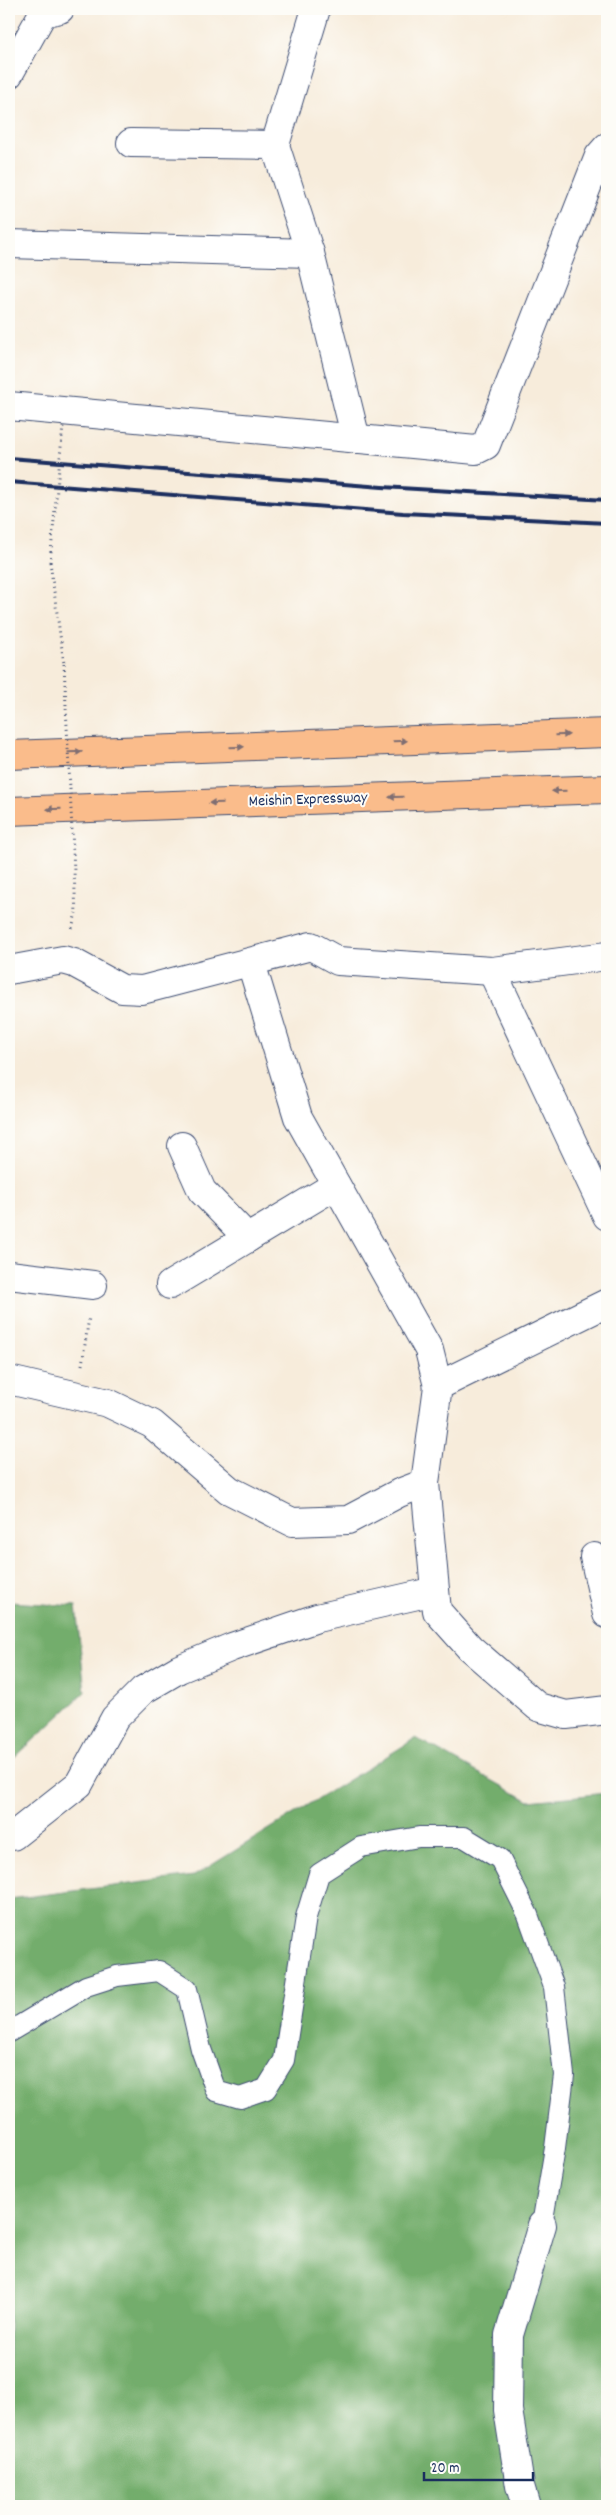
<svg xmlns="http://www.w3.org/2000/svg" width="616" height="2515" font-family="Dekko,sans-serif">
<style>
.forest{fill:#73ad6c;stroke:#476e65}
.lines{fill:none;stroke-linecap:round;stroke-linejoin:round}
.lane-casing{stroke:#3c4b71;stroke-width:22}
.street-casing{stroke:#3c4b71;stroke-width:30}
.highway-casing{stroke:#3c4b71;stroke-width:30}
.path{stroke:#3c4b71;stroke-width:3;stroke-dasharray:1 4;stroke-linecap:butt}
.lane{stroke:#fff;stroke-width:20}
.street{stroke:#fff;stroke-width:28}
.highway{stroke:#fabc8b;stroke-width:28}
.rail{stroke:#1b2f5e;stroke-width:4}
.path-bridge{stroke:#3c4b71;stroke-width:3;stroke-dasharray:1 4;stroke-linecap:butt}
.oneway{fill:#7f6e72}
.labels{text-anchor:middle;dominant-baseline:central;stroke-width:4;stroke-linejoin:round;paint-order:stroke}
.street-label{font-size:16px;fill:#1b2f5e;stroke:#fdfcf7}
</style>
<rect width="100%" height="100%" fill="#fdfcf7"/>
<filter id="ink" filterUnits="userSpaceOnUse"><feTurbulence type="fractalNoise" baseFrequency=".02" numOctaves="2"/><feDisplacementMap in="SourceGraphic" scale="10" xChannelSelector="R" yChannelSelector="G"/><feConvolveMatrix kernelMatrix="1 2 1 2 8 2 1 2 1" color-interpolation-filters="sRGB"/></filter>
<filter id="wash" filterUnits="userSpaceOnUse"><feTurbulence type="fractalNoise" baseFrequency=".0096" numOctaves="4" result="noise"/><feDisplacementMap in="SourceGraphic" scale="20" xChannelSelector="R" yChannelSelector="G"/><feGaussianBlur stdDeviation="1.12" result="paint"/><feColorMatrix in="noise" values="0 0 0 0 0 0 0 0 0 0 0 0 0 0 0 0 0 1.4 0 .05"/><feComposite in="paint" operator="in"/></filter>
<g filter="url(#wash)">
<rect width="100%" height="100%" fill="#f7ecdb"/>
<g class="forest">
<polygon points="9,1602 76,1606 85,1692 9,1763"/>
<polygon points="416,1738 529,1801 607,1793 607,2506 9,2506 9,1899 194,1876"/>
</g>
</g>
<g filter="url(#ink)">
<g class="lines">
<defs>
<polyline id="lane" points="9,2032 86,1986 117,1976 159,1971 187,1989 201,2049 216,2091 240,2098 266,2089 284,2060 306,1917 319,1874 361,1847 419,1837 464,1837 500,1859 528,1915 554,1987 564,2075 555,2148 542,2225"/>
<g id="street">
<polyline points="316,9 275,145 310,253 356,439"/>
<polyline points="9,74 43,13 60,9"/>
<polyline points="131,143 275,145"/>
<polyline points="9,244 310,253"/>
<polyline points="9,406 476,450 486,445 599,156 607,147"/>
<polyline points="251,963 298,1117 429,1350 438,1386"/>
<polyline points="9,970 63,960 74,963 122,989 142,990 311,946 338,961 492,971 607,956"/>
<polyline points="492,971 607,1216"/>
<polyline points="182,1146 202,1191 248,1238"/>
<polyline points="9,1275 93,1285"/>
<polyline points="170,1285 336,1185"/>
<polyline points="9,1380 108,1403 152,1424 229,1490 292,1522 348,1520 399,1493 425,1483 438,1386 607,1303"/>
<polyline points="425,1483 437,1611 470,1648 538,1707 566,1715 607,1710"/>
<polyline points="594,1557 607,1614"/>
<polyline points="13,1836 79,1784 115,1718 143,1690 179,1669 232,1647 317,1618 435,1591"/>
<polyline points="526,2506 520,2486 508,2410 509,2335 542,2225"/>
</g>
<g id="highway">
<polyline points="9,755 607,733"/>
<polyline points="9,811 607,789"/>
</g>
</defs>
<use href="#lane" class="lane-casing"/>
<use href="#street" class="street-casing"/>
<use href="#highway" class="highway-casing"/>
<g class="path">
<polyline points="50,562 64,664"/>
<polyline points="72,928 76,913"/>
<polyline points="82,1365 89,1317"/>
</g>
<use href="#lane" class="lane"/>
<use href="#street" class="street"/>
<use href="#highway" class="highway"/>
<g class="rail">
<polyline points="9,458 382,487 607,500"/>
<polyline points="9,482 403,513 607,523"/>
</g>
<g class="path-bridge">
<polyline points="50,562 63,426"/>
<polyline points="64,664 76,913"/>
</g>
</g>
<defs><path id="oneway-solid" d="M-6-.8H1V-3.2L6.5 0L1 3.2V.8H-6Z" transform="scale(1.25)"/></defs>
<g class="oneway">
<use href="#oneway-solid" transform="translate(562 735) rotate(-2)"/>
<use href="#oneway-solid" transform="translate(400 741) rotate(-2)"/>
<use href="#oneway-solid" transform="translate(237 747) rotate(-2)"/>
<use href="#oneway-solid" transform="translate(75 752) rotate(-2)"/>
<use href="#oneway-solid" transform="translate(559 791) rotate(178)"/>
<use href="#oneway-solid" transform="translate(396 797) rotate(178)"/>
<use href="#oneway-solid" transform="translate(216 803) rotate(178)"/>
<use href="#oneway-solid" transform="translate(54 809) rotate(178)"/>
</g>
</g>
<g class="labels">
<g class="street-label">
<text transform="translate(308 800) rotate(-2)">Meishin Expressway</text>
</g>
</g>
<rect width="616" height="2515" fill="none" stroke="#fdfcf7" stroke-width="30"/>
<path d="M424 2472v8h109v-8" fill="none" stroke="#1b2f5e" stroke-width="2.5"/>
<text x="431" y="2472" font-size="15" fill="#1b2f5e" stroke="#fdfcf7" stroke-width="4" paint-order="stroke">20 m</text>
</svg>
